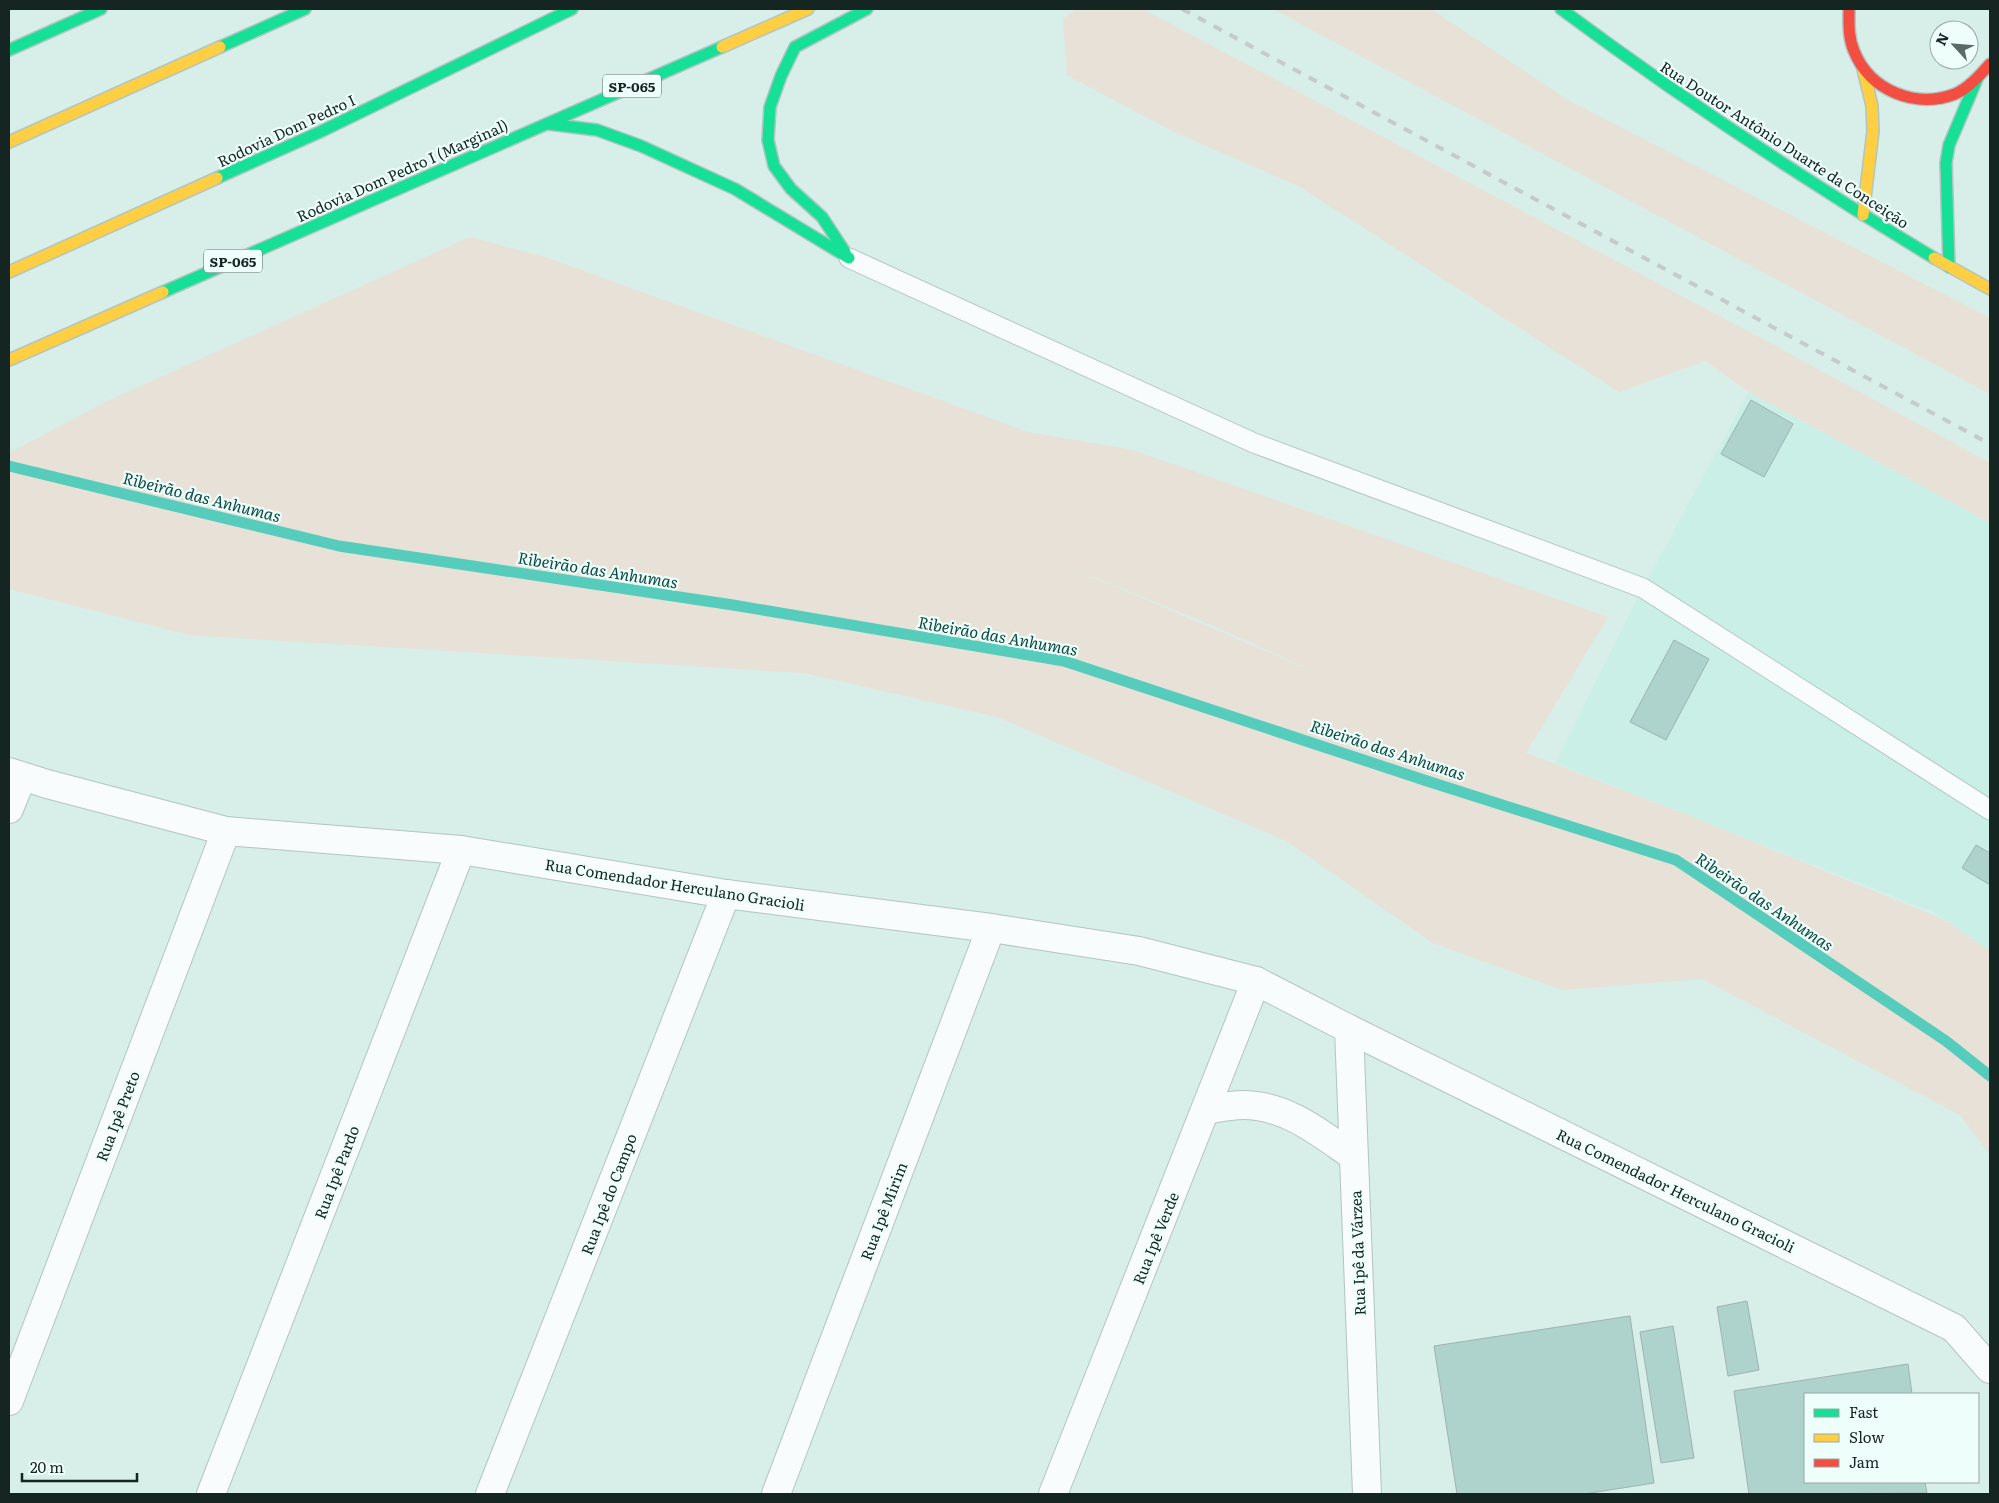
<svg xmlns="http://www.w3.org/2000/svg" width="1999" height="1503" font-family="Literata,serif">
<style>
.built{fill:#c9efe7}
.green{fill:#e8e1d7;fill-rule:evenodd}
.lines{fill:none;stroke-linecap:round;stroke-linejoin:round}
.stream{stroke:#56ccbc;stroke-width:11}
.building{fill:#aed3cc;stroke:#a0b2ae}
.lane-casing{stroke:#b3c5c1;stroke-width:21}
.street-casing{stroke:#b3c5c1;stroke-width:30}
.fast-casing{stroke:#b3c5c1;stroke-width:14}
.slow-casing{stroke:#b3c5c1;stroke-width:14}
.jam-casing{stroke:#b3c5c1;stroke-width:14}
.lane{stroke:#f9fcfc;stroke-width:19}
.street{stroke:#f9fcfc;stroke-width:28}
.fast{stroke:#16e098;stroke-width:11}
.slow{stroke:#ffcf43;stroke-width:11}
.jam{stroke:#f24e42;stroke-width:11}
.rail{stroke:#c4cbca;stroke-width:4;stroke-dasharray:9 9;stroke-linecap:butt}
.labels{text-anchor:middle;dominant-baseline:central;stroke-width:4.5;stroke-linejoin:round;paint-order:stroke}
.shield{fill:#eefefa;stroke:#566663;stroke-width:1}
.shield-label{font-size:14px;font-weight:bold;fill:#152522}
.street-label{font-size:15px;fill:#152522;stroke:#eefefa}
.water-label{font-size:16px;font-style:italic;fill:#0a4941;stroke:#eefefa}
</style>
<rect width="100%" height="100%" fill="#d7eee9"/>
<polygon class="built" points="1749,392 1990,523 1990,951 1933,912 1556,763 1643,588"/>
<g class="green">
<polygon points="1076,9 1143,9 1774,345 1990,463 1990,523 1749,392 1705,361 1619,392 1300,187 1170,130 1067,75 1063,19"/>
<polygon points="1273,9 1431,9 1570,101 1990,318 1990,394"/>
<path d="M470,237l81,22 477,173 105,18 475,167 -82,136 157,60 264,108 43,30v204l-30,-40 -258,-136 -140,11 -129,-47 -147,-102 -289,-124 -193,-44 -615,-38 -180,-46v-136l96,-51zM1039,554l186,77 99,45z"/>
</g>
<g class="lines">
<polyline class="stream" points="9,466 339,546 733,605 1064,661 1427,781 1676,860 1946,1041 1990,1076"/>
</g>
<g class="building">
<polygon points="1751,400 1793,424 1764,477 1721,454"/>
<polygon points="1674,640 1709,659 1666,740 1630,722"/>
<polygon points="1976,845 1990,853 1990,885 1962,868"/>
<polygon points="1747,1301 1759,1370 1728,1376 1717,1307"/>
<polygon points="1630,1316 1654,1483 1584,1494 1457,1494 1434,1346"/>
<polygon points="1673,1326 1694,1458 1661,1463 1640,1332"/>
<polygon points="1908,1364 1912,1394 1805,1394 1805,1482 1925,1482 1927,1493 1749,1494 1734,1391"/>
</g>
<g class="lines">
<defs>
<polyline id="lane" points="849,258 1254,443 1643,588 1990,810"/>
<g id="street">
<polyline points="9,772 47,784 226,831 461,850 726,894 991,928 1139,951 1256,981 1349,1029 1367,1494"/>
<polyline points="9,809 22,777"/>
<polyline points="1349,1029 1954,1328 1990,1369"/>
<path d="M1205,1110c12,-2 26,-5 38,-5 43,0 77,28 110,51"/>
<polyline points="9,1401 226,831"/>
<polyline points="211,1494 461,850"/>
<polyline points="490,1494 726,894"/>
<polyline points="776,1494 991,928"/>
<polyline points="1053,1494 1256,981"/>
</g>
<g id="fast">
<path d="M1561,9c120,89 245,172 373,249"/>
<polyline points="220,47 305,9"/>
<polyline points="9,50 101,9"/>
<polyline points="548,124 597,130 641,146 735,189 849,258"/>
<polyline points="217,178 322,131 572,9"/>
<polyline points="845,252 822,217 791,189 774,166 768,140 770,107 781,76 795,47 867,9"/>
<polyline points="1949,267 1946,163 1949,145 1977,79"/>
<polyline points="163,292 722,47"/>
</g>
<g id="slow">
<polyline points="722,47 808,9"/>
<polyline points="1863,69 1872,106 1873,131 1863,215"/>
<polyline points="9,142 220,47"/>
<polyline points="1934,258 1990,289"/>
<polyline points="9,272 217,178"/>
<polyline points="9,360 163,292"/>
</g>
<path id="jam" d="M1849,9c0,14 -1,28 5,42 16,40 62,58 101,43 14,-6 25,-19 35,-30"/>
</defs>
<use href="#lane" class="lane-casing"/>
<use href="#street" class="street-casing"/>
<use href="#fast" class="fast-casing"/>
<use href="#slow" class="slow-casing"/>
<use href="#jam" class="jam-casing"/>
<use href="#lane" class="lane"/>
<use href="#street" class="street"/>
<use href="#fast" class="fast"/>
<use href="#slow" class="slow"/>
<use href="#jam" class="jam"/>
<polyline class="rail" points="1182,9 1990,444"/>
</g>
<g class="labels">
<g class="shield">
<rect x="603" y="74.5" width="58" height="23" rx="4"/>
<rect x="204" y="249.5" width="58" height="23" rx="4"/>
</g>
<g class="shield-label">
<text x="632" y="86">SP-065</text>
<text x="233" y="261">SP-065</text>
</g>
<g class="street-label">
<text transform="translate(286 130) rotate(-25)">Rodovia Dom Pedro I</text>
<text transform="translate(1785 144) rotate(33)">Rua Doutor Antônio Duarte da Conceição</text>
<text transform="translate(402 170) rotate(-24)">Rodovia Dom Pedro I (Marginal)</text>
<text transform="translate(675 884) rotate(9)">Rua Comendador Herculano Gracioli</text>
<text transform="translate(117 1116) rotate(-69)">Rua Ipê Preto</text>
<text transform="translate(336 1172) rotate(-69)">Rua Ipê Pardo</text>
<text transform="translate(1676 1190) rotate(26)">Rua Comendador Herculano Gracioli</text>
<text transform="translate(608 1194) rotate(-69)">Rua Ipê do Campo</text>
<text transform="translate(883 1211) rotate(-69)">Rua Ipê Mirim</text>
<text transform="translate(1155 1238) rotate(-68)">Rua Ipê Verde</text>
<text transform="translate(1357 1253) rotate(-92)">Rua Ipê da Várzea</text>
</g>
<g class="water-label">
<text transform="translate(202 496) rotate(14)">Ribeirão das Anhumas</text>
<text transform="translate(598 569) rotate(9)">Ribeirão das Anhumas</text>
<text transform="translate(998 635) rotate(10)">Ribeirão das Anhumas</text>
<text transform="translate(1388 749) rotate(18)">Ribeirão das Anhumas</text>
<text transform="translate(1765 901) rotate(34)">Ribeirão das Anhumas</text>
</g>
</g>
<rect width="1999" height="1503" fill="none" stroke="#152522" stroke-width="20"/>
<rect x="1804" y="1393" width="175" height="90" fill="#eefefa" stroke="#97a7a4"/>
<rect x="1814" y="1409" width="25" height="8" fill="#16e098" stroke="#97a7a4"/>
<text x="1849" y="1418" font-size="15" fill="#152522">Fast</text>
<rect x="1814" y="1434" width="25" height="8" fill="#ffcf43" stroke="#97a7a4"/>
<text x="1849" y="1443" font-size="15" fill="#152522">Slow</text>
<rect x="1814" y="1459" width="25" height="8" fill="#f24e42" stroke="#97a7a4"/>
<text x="1849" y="1468" font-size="15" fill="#152522">Jam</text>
<g transform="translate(1954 45) rotate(296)"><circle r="24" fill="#eefefa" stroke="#97a7a4"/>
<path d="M0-4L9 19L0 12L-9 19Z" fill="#596b68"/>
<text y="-8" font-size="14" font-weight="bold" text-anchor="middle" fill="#152522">N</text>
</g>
<path d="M22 1473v8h115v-8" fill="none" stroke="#152522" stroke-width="2.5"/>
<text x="30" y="1473" font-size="15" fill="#152522" stroke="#eefefa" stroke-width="4" paint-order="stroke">20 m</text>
</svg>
